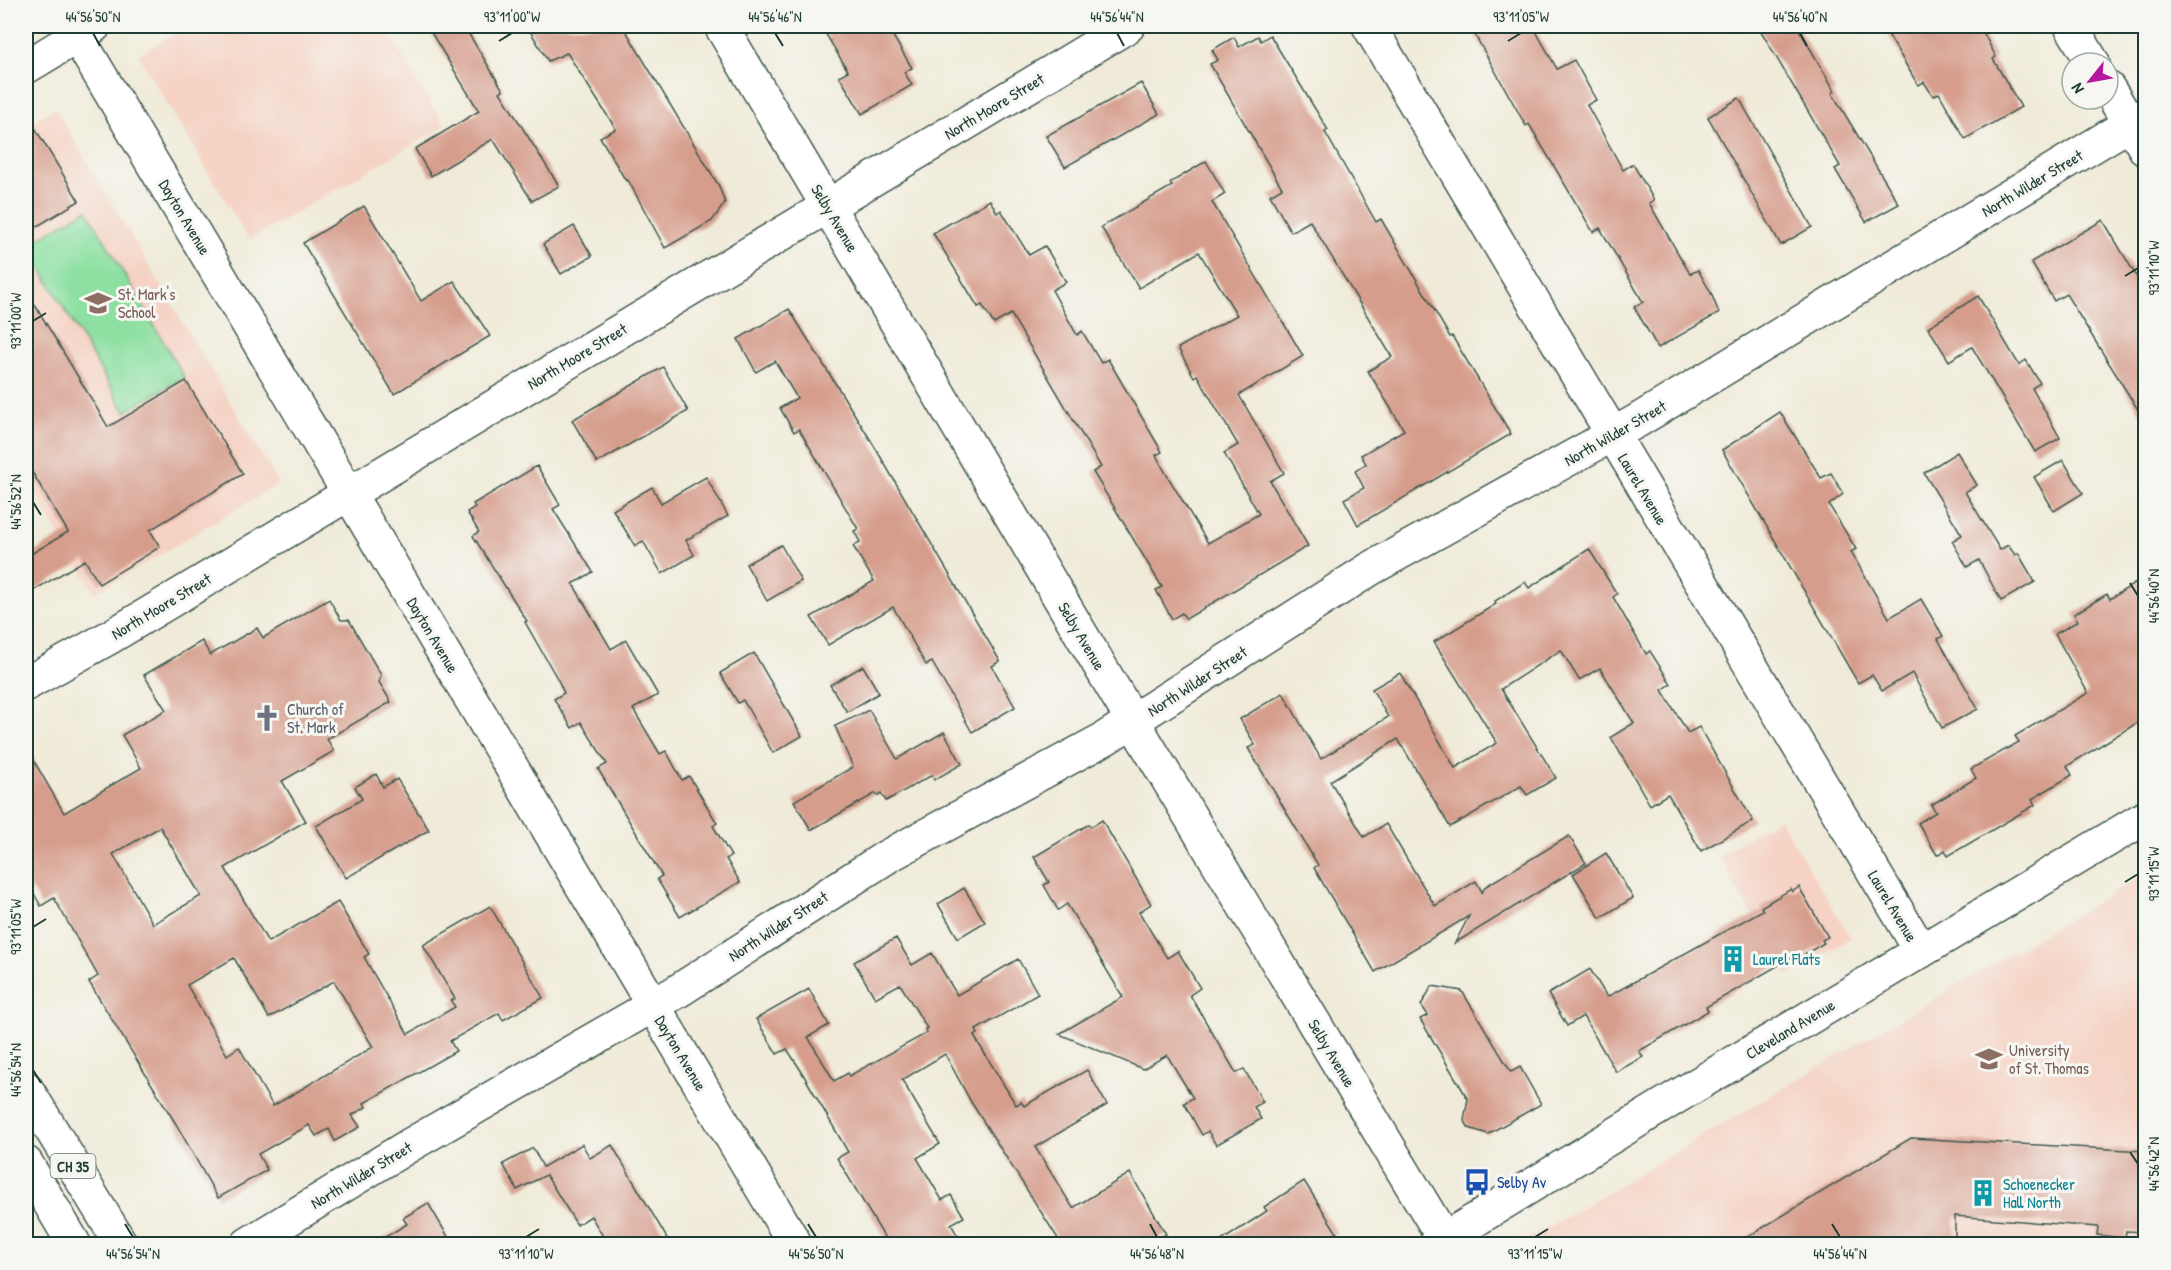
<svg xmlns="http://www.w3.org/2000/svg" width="2171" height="1270" font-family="'Patrick Hand',sans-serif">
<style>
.built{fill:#f5d2c3}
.green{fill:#8de0a2;stroke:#568e6b;stroke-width:1.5}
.building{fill:#d69d8c;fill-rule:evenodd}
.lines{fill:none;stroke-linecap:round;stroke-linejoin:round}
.minor-casing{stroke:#3e574d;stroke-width:36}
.major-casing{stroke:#3e574d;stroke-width:36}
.minor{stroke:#fff;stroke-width:33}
.major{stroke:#fff;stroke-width:33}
.ticks{fill:none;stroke:#1f3d34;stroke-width:2}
.labels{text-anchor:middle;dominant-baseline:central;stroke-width:6;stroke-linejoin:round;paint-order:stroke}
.shield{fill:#f6f6f2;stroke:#60746d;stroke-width:1.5}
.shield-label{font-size:15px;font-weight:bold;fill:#1f3d34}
.street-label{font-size:16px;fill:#1f3d34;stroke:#f6f6f2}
.education-label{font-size:16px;fill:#785e54;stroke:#f6f6f2;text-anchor:start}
.worship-label{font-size:16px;fill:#5b616d;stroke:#f6f6f2;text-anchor:start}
.culture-label{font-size:16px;fill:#0d838f;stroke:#f6f6f2;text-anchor:start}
.transit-label{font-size:16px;fill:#164399;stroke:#f6f6f2;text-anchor:start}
.neatline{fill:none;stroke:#1f3d34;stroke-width:2}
.ticks-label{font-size:15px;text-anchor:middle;fill:#1f3d34}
</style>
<rect width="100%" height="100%" fill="#f6f6f2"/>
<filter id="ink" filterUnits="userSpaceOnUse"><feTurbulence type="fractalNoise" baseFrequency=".0167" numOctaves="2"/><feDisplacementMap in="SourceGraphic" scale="12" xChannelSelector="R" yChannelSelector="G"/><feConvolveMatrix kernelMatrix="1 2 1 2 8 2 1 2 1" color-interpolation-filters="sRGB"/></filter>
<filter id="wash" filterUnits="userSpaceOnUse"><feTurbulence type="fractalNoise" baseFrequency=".008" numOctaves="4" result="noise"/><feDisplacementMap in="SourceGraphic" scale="24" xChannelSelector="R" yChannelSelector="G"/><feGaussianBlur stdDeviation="1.35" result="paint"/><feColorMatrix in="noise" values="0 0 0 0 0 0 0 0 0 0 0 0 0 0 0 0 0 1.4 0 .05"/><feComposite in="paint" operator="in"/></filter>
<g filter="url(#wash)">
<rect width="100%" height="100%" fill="#f0ebd9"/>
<g class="built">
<polygon points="187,26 384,26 445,126 249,240 138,55"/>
<polygon points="55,108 279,484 95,593 26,480 26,125"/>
<polygon points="1779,818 1851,938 1787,976 1718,856"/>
<polygon points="2145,874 2145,1244 1520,1244"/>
</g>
<polygon class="green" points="87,210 184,377 125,412 27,245"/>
<g id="blocks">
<g class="building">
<polygon points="427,26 464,26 503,90 500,92 559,186 532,201 493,139 431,176 415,149 479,111"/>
<polygon points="527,26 623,26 719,186 725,203 712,221 665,248 628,180 626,181 600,137 616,129 567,53 548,61"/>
<polygon points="821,26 887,26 912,68 904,72 912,85 862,114 839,76 848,71"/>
<polygon points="1470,26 1533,26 1557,69 1574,60 1596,100 1587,105 1623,170 1633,164 1654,200 1649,203 1690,274 1698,270 1711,293 1719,313 1658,348 1634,307 1643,302 1600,228 1593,232 1529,124 1526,126"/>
<polygon points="1758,26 1797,26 1835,91 1832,93 1899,204 1866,222 1835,169 1840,166"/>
<polygon points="1883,26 1980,26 1996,57 1993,59 2021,107 1965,139 1939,93 1933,96 1924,82 1918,85"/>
<polygon points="1270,35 1328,130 1325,132 1376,222 1381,219 1450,337 1452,336 1511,434 1358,525 1344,499 1364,488 1355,471 1366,464 1361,455 1404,430 1368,371 1392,357 1310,221 1291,232 1270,195 1282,188 1210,64 1218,60 1212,50 1234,37 1239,47 1258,36 1261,41"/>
<polygon points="1141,83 1159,114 1065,167 1046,136"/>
<polygon points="1739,98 1812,227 1781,245 1708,117"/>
<polygon points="26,113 79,201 26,233"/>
<polygon points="1206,161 1225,194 1212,202 1303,356 1239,395 1284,473 1270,481 1308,546 1186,619 1182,613 1172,619 1156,590 1162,587 1093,472 1101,467 1011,314 994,324 982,305 978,307 933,233 990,200 997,213 1001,210 1029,255 1045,246 1066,282 1052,290 1077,335 1082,331 1101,363 1108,359 1162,452 1156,455 1165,472 1208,543 1259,514 1224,453 1238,445 1197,375 1194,377 1178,348 1237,315 1199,252 1139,288 1101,227 1172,186 1170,183"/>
<polygon points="364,206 421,301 454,281 490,336 394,394 303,243"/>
<polygon points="2103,220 2145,291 2145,421 2066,294 2054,301 2031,262"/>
<polygon points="574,226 592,256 561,274 543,244"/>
<polygon points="26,290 108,427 186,381 243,474 150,530 160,547 99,584 85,560 26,595 26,557 68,532 26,462"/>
<polygon points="1978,296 2019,365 2026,360 2040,383 2032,388 2060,438 2035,452 1972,347 1949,361 1928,327"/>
<polygon points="789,309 873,444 1000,661 992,666 1015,707 972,732 932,662 926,665 893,607 828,645 811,617 874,581 853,546 860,542 854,531 858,529 799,429 794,432 780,408 797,398 775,361 756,372 738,339"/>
<polygon points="663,367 688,411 597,463 572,420"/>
<polygon points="1780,412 1821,478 1831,473 1843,494 1829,505 1856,549 1851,552 1889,618 1921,599 1943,636 1938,639 1978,709 1942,728 1912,673 1882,691 1872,675 1858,683 1722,450"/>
<polygon points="1957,452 1977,485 1965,492 2000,550 2008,545 2015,555 2018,553 2035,582 2001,601 1979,560 1967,567 1952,541 1962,535 1924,473"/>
<polygon points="2063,460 2083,493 2054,511 2034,477"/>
<polygon points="537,466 560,505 553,509 593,572 573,584 611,649 626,640 658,695 633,709 660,754 666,751 682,780 689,776 717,823 713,826 731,856 726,859 740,882 680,917 657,879 662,876 598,769 607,764 581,722 572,728 554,699 564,693 558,680 525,622 527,621 473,536 479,532 467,512 475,507 473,504"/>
<polygon points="706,477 728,516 686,540 694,555 662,574 643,541 635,546 613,510 652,487 661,503"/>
<polygon points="781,545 801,581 767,601 746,564"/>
<polygon points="1589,549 1617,594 1613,597 1646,654 1650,651 1671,684 1662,690 1688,733 1699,727 1753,821 1701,851 1668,794 1650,805 1611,737 1634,723 1600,668 1579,680 1561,650 1501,689 1556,778 1527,795 1521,786 1450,827 1398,739 1330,781 1364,837 1386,824 1435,906 1476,881 1482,892 1486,886 1569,836 1586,863 1455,943 1469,916 1375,972 1314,868 1318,865 1248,748 1255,745 1240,719 1283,693 1321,759 1388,717 1372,689 1400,673 1455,768 1497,743 1434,642 1496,604 1495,601 1525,582 1529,588"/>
<polygon points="2145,577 2145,718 2067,766 2072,775 2032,799 2035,805 1948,856 1945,850 1937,855 1918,823 1936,812 1931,805 1976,778 1971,769 2019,742 2015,736 2088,693 2055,634 2078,621 2074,614 2107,594 2110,599"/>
<path d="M329,599l12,21h8l32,55 -2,7 12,20 -64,37 7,12 -52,30 24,40 -81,47 43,74 70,-40 31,52 -5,3 44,77 47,-27 -4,-6 4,-2 -32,-54 67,-39 53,92 -40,22 -4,-7 -49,28 6,10 -92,52 2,4 -14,8 8,12 -25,14 -6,-12 -13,7 -7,-11 -51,29 9,16 -49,28 -42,-74 -87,-142 9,-6 -44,-78 -13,8 -15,-26v-133l38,66 77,-45 -19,-33 44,-25 -22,-35 58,-34 8,14 47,-27 6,10zM160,827l41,69 -48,28 -40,-70zM234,958l35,60 65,-37 39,66 -100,59 -34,-59 -12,8 -40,-70z"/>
<polygon points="754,653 802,736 773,753 743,700 738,703 720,673"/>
<polygon points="863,666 879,693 847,712 830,685"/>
<polygon points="869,710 897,759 944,732 962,764 934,780 932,775 886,801 881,793 877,796 876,793 811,830 794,801 853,767 835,726"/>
<polygon points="376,774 383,787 397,779 429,830 346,878 316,826 362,799 355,787"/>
<polygon points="1102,820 1151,904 1139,912 1167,958 1178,951 1200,988 1190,995 1236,1073 1244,1069 1263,1102 1254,1107 1261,1119 1216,1145 1208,1131 1202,1135 1184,1103 1193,1098 1167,1055 1143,1069 1059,1034 1123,997 1067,904 1058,910 1044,885 1049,882 1034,857 1089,824 1091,827"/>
<polygon points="1606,853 1633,898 1600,918 1573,874"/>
<polygon points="1799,887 1828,937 1822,940 1824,943 1793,961 1791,958 1706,1007 1708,1011 1639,1051 1643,1057 1616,1072 1583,1016 1567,1026 1548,994 1590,969 1607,997 1763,910 1761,907 1791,889 1792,892"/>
<polygon points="964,888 985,922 958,938 938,904"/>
<polygon points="896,938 912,965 932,953 957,995 1018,959 1038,994 976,1030 978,1034 974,1036 1016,1105 1021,1102 1024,1106 1087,1070 1107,1105 1035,1147 1073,1208 1130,1173 1166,1234 1148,1245 1062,1245 971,1102 945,1054 902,1080 940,1144 917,1158 942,1200 951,1195 964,1217 951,1224 963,1245 889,1245 837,1158 848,1152 800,1069 787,1049 777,1054 756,1019 809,989 829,1025 808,1037 834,1081 848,1073 849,1076 927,1033 925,1029 927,1028 900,984 875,998 854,962"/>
<polygon points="1432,986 1462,991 1511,1072 1520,1067 1541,1104 1488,1134 1469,1128 1464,1120 1468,1099 1420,1019 1428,1015 1421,1005"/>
<polygon points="1911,1138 2145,1151 2145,1232 2126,1231 2125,1238 2097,1235 2098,1227 1955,1216 1955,1245 1734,1245"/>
<polygon points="582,1144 590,1158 612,1145 671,1245 608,1245 591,1216 577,1225 546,1175 517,1190 503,1164 533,1148 543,1167"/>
<polygon points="1304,1181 1337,1233 1318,1245 1215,1245 1267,1211 1264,1207"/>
<polygon points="428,1203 453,1245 372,1245 407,1224 403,1218"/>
</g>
</g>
</g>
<g filter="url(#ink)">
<use href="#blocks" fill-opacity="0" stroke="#3e574d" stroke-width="1.5"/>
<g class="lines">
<defs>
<g id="minor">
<polyline points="71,26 795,1244"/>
<polyline points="721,26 1116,693 1447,1244"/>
<polyline points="1369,26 1921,951"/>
<polyline points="2071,26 2093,63"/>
<polyline points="26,67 94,26"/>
<polyline points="2108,88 2146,150"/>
<polyline points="26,684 110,637 1128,26"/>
<polyline points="248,1244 410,1145 678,991 888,856 1104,739 1370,569 1637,421 2146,114"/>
<polyline points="1436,1244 1683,1093 2146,817"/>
</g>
<g id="major">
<polyline points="26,1088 121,1244"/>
<polyline points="26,1163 74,1244"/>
</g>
</defs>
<use href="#minor" class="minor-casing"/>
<use href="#major" class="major-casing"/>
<use href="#minor" class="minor"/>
<use href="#major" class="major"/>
</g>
</g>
<path class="ticks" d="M93,33l7,13M775,33l8,13M1117,33l7,13M1800,33l7,13M499,41l13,-8M1508,41l13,-8M2125,276l13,-8M33,321l13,-8M33,502l8,13M2130,583l8,13M2125,882l13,-8M33,927l13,-8M33,1070l8,13M2130,1152l8,12M125,1224l8,13M808,1224l8,13M1150,1224l7,13M1832,1224l8,13M526,1237l13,-8M1535,1237l13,-8"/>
<defs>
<symbol id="school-bare" viewBox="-9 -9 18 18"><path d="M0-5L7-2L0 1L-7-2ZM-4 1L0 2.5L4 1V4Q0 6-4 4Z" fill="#8d6e63" stroke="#f6f6f2" stroke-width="2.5" paint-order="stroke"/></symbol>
<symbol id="church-bare" viewBox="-9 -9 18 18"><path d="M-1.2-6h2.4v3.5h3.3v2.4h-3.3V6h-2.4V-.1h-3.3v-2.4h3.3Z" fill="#6b7280" stroke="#f6f6f2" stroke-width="2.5" paint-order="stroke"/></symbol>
<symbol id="building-bare" viewBox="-9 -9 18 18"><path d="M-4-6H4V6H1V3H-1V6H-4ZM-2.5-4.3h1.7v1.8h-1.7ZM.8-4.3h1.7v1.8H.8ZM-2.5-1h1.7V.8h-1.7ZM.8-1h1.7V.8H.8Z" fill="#0f9aa8" stroke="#f6f6f2" stroke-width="2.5" paint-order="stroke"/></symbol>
<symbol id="university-bare" viewBox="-9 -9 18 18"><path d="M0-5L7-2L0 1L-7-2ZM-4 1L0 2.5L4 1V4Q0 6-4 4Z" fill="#8d6e63" stroke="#f6f6f2" stroke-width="2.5" paint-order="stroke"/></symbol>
<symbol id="bus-bare" viewBox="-9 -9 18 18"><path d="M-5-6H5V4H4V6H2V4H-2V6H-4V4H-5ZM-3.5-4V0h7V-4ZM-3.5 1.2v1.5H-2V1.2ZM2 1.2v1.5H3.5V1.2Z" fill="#1a4fb4" stroke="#f6f6f2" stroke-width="2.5" paint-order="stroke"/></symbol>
</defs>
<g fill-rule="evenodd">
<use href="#school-bare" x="79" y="284" width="38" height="38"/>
<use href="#church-bare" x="248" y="699" width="38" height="38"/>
<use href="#building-bare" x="1714" y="940" width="38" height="38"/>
<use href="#university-bare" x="1970" y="1040" width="38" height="38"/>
<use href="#bus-bare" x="1458" y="1163" width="38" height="38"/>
<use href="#building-bare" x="1964" y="1174" width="38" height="38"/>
</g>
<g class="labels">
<rect class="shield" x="50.5" y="1154" width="45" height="24" rx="4.5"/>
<g class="shield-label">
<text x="73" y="1166">CH 35</text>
</g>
<g class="street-label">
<text transform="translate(994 106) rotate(-31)">North Moore Street</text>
<text transform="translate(2032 183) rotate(-31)">North Wilder Street</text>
<text transform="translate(185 217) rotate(59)">Dayton Avenue</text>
<text transform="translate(835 218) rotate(59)">Selby Avenue</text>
<text transform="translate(577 356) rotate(-31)">North Moore Street</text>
<text transform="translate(1615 433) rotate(-30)">North Wilder Street</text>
<text transform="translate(1643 489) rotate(59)">Laurel Avenue</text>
<text transform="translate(161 606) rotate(-31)">North Moore Street</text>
<text transform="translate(433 635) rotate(59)">Dayton Avenue</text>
<text transform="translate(1082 636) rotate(59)">Selby Avenue</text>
<text transform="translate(1197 681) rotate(-33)">North Wilder Street</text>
<text transform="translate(1893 906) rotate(59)">Laurel Avenue</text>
<text transform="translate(778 926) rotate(-33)">North Wilder Street</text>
<text transform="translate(1790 1029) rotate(-31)">Cleveland Avenue</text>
<text transform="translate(681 1053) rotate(59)">Dayton Avenue</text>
<text transform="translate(1332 1053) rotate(59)">Selby Avenue</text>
<text transform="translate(361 1175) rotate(-31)">North Wilder Street</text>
</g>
<g class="education-label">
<text x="118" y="294">St. Mark's<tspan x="118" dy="18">School</tspan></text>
<text x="2009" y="1050">University<tspan x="2009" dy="18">of St. Thomas</tspan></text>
</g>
<g class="worship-label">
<text x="287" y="709">Church of<tspan x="287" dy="18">St. Mark</tspan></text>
</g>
<g class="culture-label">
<text x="1753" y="959">Laurel Flats</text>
<text x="2003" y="1184">Schoenecker<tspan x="2003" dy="18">Hall North</tspan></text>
</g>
<g class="transit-label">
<text x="1497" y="1182">Selby Av</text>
</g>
</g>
<rect width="2171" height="1270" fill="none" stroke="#f6f6f2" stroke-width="66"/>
<g transform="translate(2090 81) rotate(239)"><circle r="28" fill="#f6f6f2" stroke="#a0aca6" stroke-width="1.5"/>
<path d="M0-4.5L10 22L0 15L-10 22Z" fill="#b5179e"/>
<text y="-9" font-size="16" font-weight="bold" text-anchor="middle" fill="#1f3d34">N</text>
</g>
<rect x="33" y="33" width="2105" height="1204" class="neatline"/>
<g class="ticks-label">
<text x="93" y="22">44°56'50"N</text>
<text x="512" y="22">93°11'00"W</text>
<text x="775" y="22">44°56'46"N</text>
<text x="1117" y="22">44°56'44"N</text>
<text x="1521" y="22">93°11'05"W</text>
<text x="1800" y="22">44°56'40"N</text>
<text transform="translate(2154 268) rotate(-90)" y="5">93°11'10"W</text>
<text transform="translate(16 321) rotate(-90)" y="5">93°11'00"W</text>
<text transform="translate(16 502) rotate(-90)" y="5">44°56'52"N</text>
<text transform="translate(2154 596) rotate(-90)" y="5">44°56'40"N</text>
<text transform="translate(2154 874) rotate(-90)" y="5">93°11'15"W</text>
<text transform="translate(16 927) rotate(-90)" y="5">93°11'05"W</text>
<text transform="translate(16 1070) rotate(-90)" y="5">44°56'54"N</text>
<text transform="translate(2154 1164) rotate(-90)" y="5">44°56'42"N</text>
<text x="133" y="1259">44°56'54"N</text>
<text x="526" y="1259">93°11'10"W</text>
<text x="816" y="1259">44°56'50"N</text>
<text x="1157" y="1259">44°56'48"N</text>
<text x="1535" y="1259">93°11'15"W</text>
<text x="1840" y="1259">44°56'44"N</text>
</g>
</svg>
